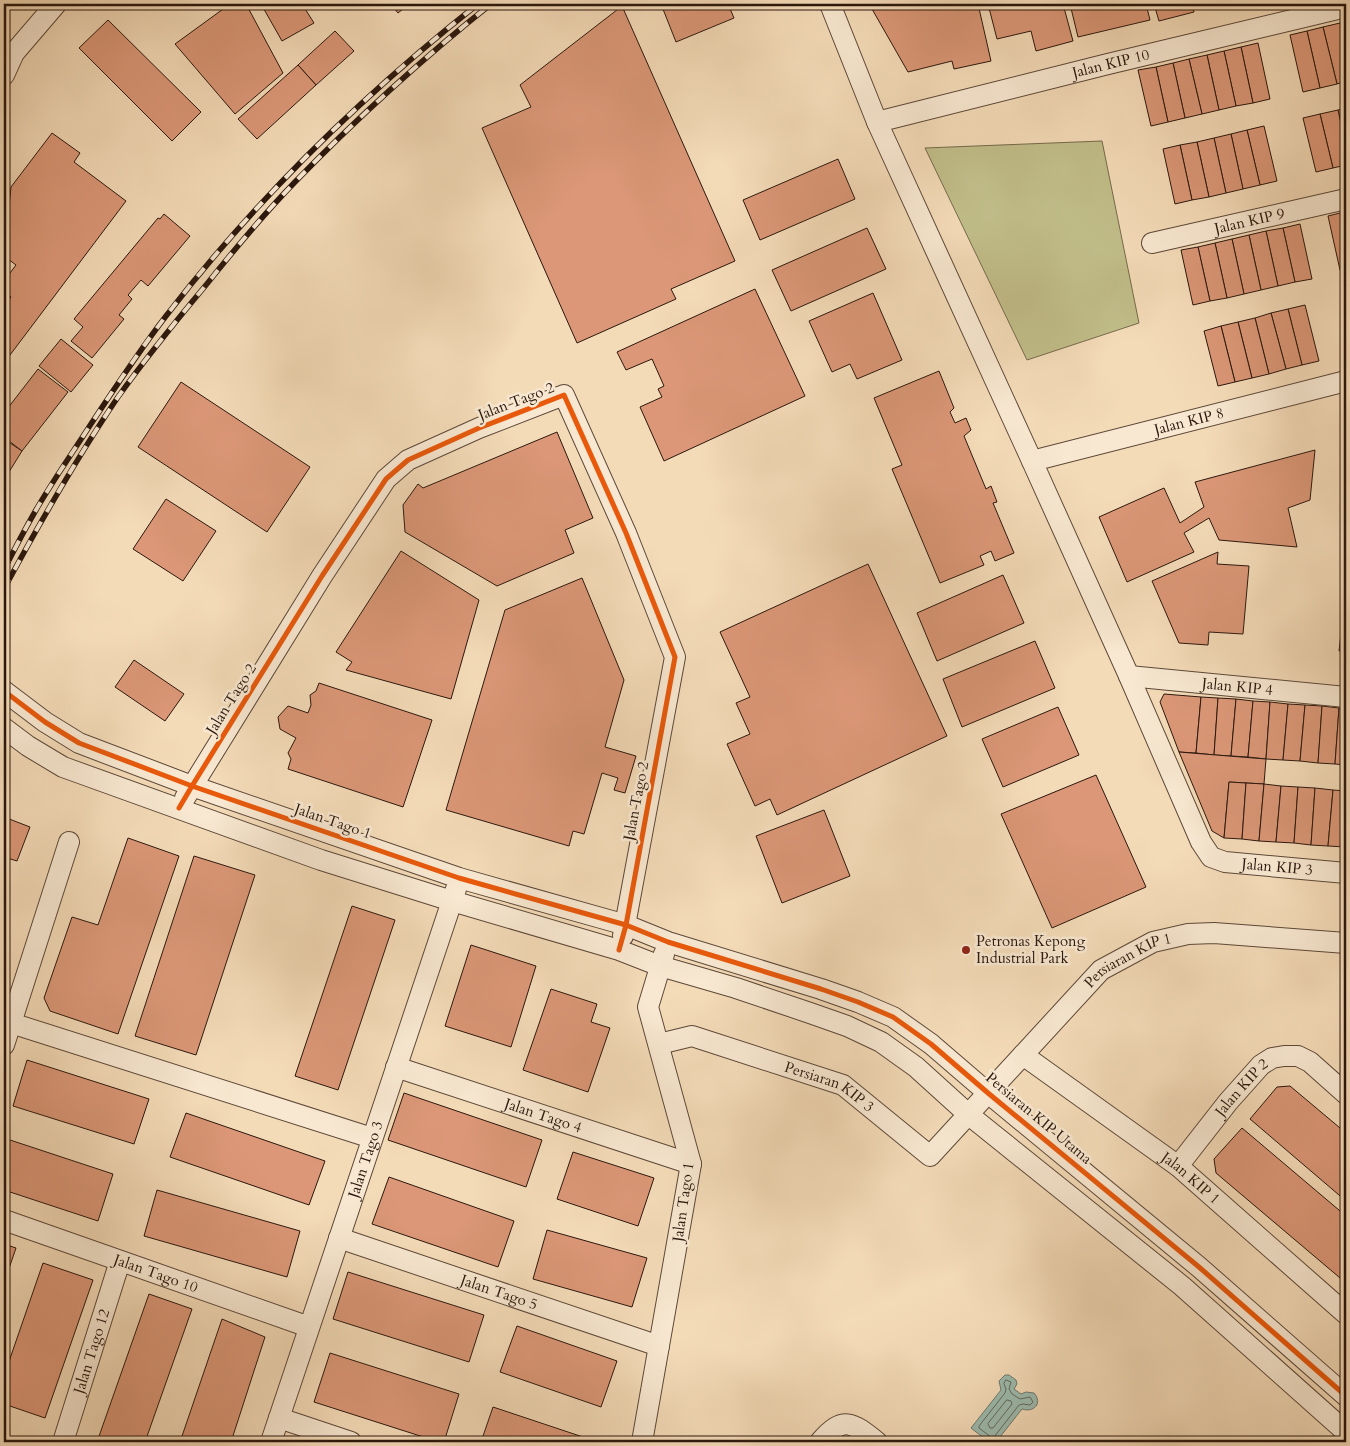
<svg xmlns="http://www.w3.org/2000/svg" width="1350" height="1446" font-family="Cardo,serif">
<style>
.green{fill:#c1be8a;stroke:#766a4c}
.water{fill:#9cbbae;stroke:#6f796e}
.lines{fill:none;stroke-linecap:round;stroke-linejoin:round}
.shore{stroke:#64695e;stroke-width:1}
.building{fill:#db9777;stroke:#2b170d}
.minor-casing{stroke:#5d4838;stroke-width:22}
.minor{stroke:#f8e8d1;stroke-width:20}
.rail-casing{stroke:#2b170d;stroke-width:5.5}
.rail{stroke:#f8e8d1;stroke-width:4;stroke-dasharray:11;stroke-linecap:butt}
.cycleway-casing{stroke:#f8e8d1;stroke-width:8}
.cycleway{stroke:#e8590c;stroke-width:5}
.poi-dot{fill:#8f2418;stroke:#f8e8d1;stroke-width:2}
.labels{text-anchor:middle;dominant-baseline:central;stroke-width:5;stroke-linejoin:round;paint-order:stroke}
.street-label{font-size:15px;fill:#2b170d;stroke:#f8e8d1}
.poi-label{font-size:15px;fill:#2b170d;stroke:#f8e8d1;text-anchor:start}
</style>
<rect width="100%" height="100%" fill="#f4dbb8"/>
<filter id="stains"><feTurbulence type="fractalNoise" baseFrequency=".004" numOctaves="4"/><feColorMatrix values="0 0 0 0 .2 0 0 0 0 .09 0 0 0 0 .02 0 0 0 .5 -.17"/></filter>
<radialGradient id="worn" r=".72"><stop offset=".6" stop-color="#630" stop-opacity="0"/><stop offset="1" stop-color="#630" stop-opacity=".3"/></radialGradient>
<polygon class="green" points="1102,141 1139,323 1027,360 925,148"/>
<path class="water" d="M1005,1375h4l7,5 1,4 -3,5 7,5 5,-2 8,1c9,10 0,20 -12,16l-26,33h-7l-18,-14 30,-38 -2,-9z"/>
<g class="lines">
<g class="shore">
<polygon points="1006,1380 1011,1382 1009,1389 1012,1394 1020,1399 1030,1397 1033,1402 1030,1405 1023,1404 1019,1405 994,1437 991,1437 979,1428 979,1426 1005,1393 1006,1389 1004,1384"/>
<polygon points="1007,1400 1011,1401 1012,1404 993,1428 990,1428 988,1424"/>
</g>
</g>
<g class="building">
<polygon points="230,4 246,4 283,73 235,114 175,44"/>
<polygon points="261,4 302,4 314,23 282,41"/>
<polygon points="391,4 409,4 398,13"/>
<polygon points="661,4 728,4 734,18 676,42"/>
<polygon points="893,4 978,4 991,61 954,69 952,61 908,72 872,9"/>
<polygon points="988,4 1063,4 1073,41 1036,51 1031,31 997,39"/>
<polygon points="1070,4 1146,4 1150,20 1078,37"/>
<polygon points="1154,4 1192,4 1194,12 1159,21"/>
<polygon points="1200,4 1222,4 1201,9"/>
<polygon points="622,6 735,261 671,289 676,299 577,343 482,128 531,107 520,85"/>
<polygon points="108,20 201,112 172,141 79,48"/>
<polygon points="1346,22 1346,48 1340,23"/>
<polygon points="1340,23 1346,48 1346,81 1337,84 1323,27"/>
<polygon points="1323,27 1337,84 1320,88 1307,31"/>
<polygon points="335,31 354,51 316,85 298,65"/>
<polygon points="1307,31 1320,88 1303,92 1290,35"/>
<polygon points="1258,43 1270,99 1253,103 1241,47"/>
<polygon points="1241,47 1253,103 1236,106 1224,51"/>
<polygon points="1224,51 1236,106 1219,110 1207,55"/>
<polygon points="1207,55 1219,110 1202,114 1189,59"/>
<polygon points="1189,59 1202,114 1185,118 1173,63"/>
<polygon points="1173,63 1185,118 1168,122 1156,67"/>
<polygon points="298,65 316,85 257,139 238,119"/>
<polygon points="1156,67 1168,122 1151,126 1138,70"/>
<polygon points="1346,108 1346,147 1338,110"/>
<polygon points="1338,110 1346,147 1346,165 1333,168 1320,114"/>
<polygon points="1320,114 1333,168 1316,172 1303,118"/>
<polygon points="1264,126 1277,181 1260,185 1247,130"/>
<polygon points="1247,130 1260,185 1243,189 1231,134"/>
<polygon points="52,133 80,153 74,162 126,201 7,359 4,357 4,335 10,327 4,323 4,306 11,297 4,291 4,281 16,265 4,256 11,187"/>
<polygon points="1231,134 1243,189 1226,193 1214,138"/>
<polygon points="1214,138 1226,193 1209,197 1197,142"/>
<polygon points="1197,142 1209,197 1192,200 1180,145"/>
<polygon points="1180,145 1192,200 1175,204 1163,149"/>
<polygon points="838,159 855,199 760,240 743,200"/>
<polygon points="1344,212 1346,220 1346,269 1340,270 1328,216"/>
<polygon points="164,214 190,236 148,286 141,280 128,295 132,299 119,315 124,319 92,358 71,341 83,327 74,319 158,218 160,219"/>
<polygon points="1300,224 1312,279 1295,282 1283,228"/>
<polygon points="867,228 886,269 791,311 772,270"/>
<polygon points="1283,228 1295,282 1278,286 1266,231"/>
<polygon points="1266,231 1278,286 1261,290 1249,235"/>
<polygon points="1249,235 1261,290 1244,294 1232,239"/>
<polygon points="1232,239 1244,294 1227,298 1215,243"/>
<polygon points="1215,243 1227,298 1210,301 1198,247"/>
<polygon points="1198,247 1210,301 1193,305 1181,250"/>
<polygon points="755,289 805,396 664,461 640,407 662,397 658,389 664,386 652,359 626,370 617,352"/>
<polygon points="873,293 902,360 857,379 850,364 832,372 809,321"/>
<polygon points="1305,305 1319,361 1302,365 1288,309"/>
<polygon points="1288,309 1302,365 1286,369 1271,313"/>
<polygon points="1271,313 1286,369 1269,374 1255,318"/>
<polygon points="1255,318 1269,374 1252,378 1238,322"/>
<polygon points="1238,322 1252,378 1235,382 1221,326"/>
<polygon points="1221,326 1235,382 1218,386 1204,331"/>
<polygon points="61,339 93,365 71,392 39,366"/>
<polygon points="38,369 68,392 22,451 4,437 4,413"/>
<polygon points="939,371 954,408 950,412 955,423 966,418 971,430 964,436 986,489 991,486 997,502 993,503 1014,553 995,561 991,551 980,556 984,565 940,583 892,469 902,465 874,398"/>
<polygon points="181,382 310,467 267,532 138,447"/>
<polygon points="557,432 593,518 565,530 574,553 497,586 405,532 403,505 418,484 423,488"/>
<polygon points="4,439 22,451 4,480"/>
<polygon points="1315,450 1310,500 1288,508 1297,547 1219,540 1209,518 1184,533 1194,552 1127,582 1099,517 1164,488 1180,523 1204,507 1195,482"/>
<polygon points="166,499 216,531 183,581 133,549"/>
<polygon points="401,551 479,600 451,699 346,670 352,662 336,652"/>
<polygon points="1218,552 1217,564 1249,566 1243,634 1209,632 1208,645 1179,643 1152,581"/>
<polygon points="868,564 947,736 777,815 770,799 755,806 727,744 750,734 736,703 750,697 720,632"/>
<polygon points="1003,575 1024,623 937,661 917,613"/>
<polygon points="582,578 624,680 605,747 636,756 625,793 614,790 618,778 602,773 584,834 573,831 569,846 446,810 505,610"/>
<polygon points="1345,581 1346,581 1346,599 1344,599"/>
<polygon points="1344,599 1346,599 1346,616 1342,616"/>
<polygon points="1342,616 1346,616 1346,634 1341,633"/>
<polygon points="1341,633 1346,634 1346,651 1339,651"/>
<polygon points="1035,641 1055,688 962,727 943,679"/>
<polygon points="134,660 184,694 165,721 115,687"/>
<polygon points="319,683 432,720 403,807 288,769 291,759 288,753 296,738 280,729 278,717 288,706 308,713 311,705 310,695 316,691"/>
<polygon points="1164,694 1201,697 1196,753 1179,752 1160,702"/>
<polygon points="1201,697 1218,698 1214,755 1196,753"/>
<polygon points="1218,698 1236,699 1231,756 1214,755"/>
<polygon points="1236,699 1253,701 1248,757 1231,756"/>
<polygon points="1253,701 1270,702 1266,759 1248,757"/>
<polygon points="1270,702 1288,704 1283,760 1266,759"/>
<polygon points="1288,704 1305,705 1300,761 1283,760"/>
<polygon points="1305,705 1322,706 1318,763 1300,761"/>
<polygon points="1322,706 1339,708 1335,764 1318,763"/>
<polygon points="1058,707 1079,755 1003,787 982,739"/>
<polygon points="1339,708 1346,708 1346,765 1335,764"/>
<polygon points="1179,752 1266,759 1264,784 1229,782 1224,838 1212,831"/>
<polygon points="1096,775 1146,887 1052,928 1001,814"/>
<polygon points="1229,782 1246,783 1242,839 1224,838"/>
<polygon points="1246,783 1264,784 1259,841 1242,839"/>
<polygon points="1264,784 1281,786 1276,842 1259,841"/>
<polygon points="1281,786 1298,787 1294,843 1276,842"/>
<polygon points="1298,787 1315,788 1311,845 1294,843"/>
<polygon points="1315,788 1333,790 1328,846 1311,845"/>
<polygon points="1333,790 1346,791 1345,847 1328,846"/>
<polygon points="824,810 850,876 782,903 756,836"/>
<polygon points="4,817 30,827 17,861 4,857"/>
<polygon points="128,838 179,856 118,1034 50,1011 44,998 72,917 98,925"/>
<polygon points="194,856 255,875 196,1055 135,1036"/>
<polygon points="352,906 395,920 338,1090 295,1076"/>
<polygon points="471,945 536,966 511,1047 445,1026"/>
<polygon points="551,989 597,1004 591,1022 610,1028 588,1092 523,1070"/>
<polygon points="27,1060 149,1099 134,1144 13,1106"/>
<polygon points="1290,1086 1346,1133 1346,1201 1250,1119 1277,1087"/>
<polygon points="404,1093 542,1140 526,1187 388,1140"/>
<polygon points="186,1113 325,1161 309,1205 170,1157"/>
<polygon points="1242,1128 1346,1216 1346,1283 1216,1173 1214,1159"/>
<polygon points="4,1138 113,1174 98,1221 4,1190"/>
<polygon points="573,1152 654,1178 638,1226 557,1199"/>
<polygon points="389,1177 514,1221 498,1267 372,1224"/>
<polygon points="157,1190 300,1231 287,1277 144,1236"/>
<polygon points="547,1230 647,1258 632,1307 533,1279"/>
<polygon points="4,1244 16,1248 4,1283"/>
<polygon points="43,1263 93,1280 45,1418 4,1404 4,1376"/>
<polygon points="348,1272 484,1315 469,1362 333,1319"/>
<polygon points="149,1294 192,1309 145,1442 97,1442"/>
<polygon points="222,1319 265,1337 231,1442 180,1442"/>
<polygon points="517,1326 617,1361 601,1407 500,1372"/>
<polygon points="330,1353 459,1394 444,1442 439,1442 314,1402"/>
<polygon points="493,1407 598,1442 481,1442"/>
</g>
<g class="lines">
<defs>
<g id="minor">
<path id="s1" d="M830,4l47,118 155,339 97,215 72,166 10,15 14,5 121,11"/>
<polyline points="4,75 14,53 56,4"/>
<path id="s2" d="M877,122l231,-58 238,-57"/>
<path id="s3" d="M1152,243l194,-44"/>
<path id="s4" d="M1032,461l314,-80"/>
<path id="s5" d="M1129,676l217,21"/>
<polyline points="4,691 45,722 79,743 192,786 459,878 626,925 668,942 821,989 858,1002 893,1017 931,1044 988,1093 1199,1267 1346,1396"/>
<polyline points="4,728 28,746 63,767 321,860 452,901 619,950 660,966 736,988 810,1013 847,1026 881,1042 916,1067 969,1115 1182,1286 1346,1432"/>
<polyline points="185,798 322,576 386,479 408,460 479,428 564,395 626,533 675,657 623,936"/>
<polyline points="11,1023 372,1138"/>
<path id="s6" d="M659,1044l33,-8 151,49 87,71 171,-186 52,-28 35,-8 26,-1 132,10"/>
<polyline points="4,1045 69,842"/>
<path id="s7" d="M1023,1055l155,111 168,148"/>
<path id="s8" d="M396,1067l295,97"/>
<path id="s9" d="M1178,1166l50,-64 33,-37 11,-7 12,-2h14l12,6 36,32"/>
<path id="s10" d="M4,1220l305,107"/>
<path id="s11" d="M339,1238l320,108"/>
<polyline points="279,1418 351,1442"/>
<path id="s12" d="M63,1442l57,-181"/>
<path id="s13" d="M271,1442l185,-553"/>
<polyline points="642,1442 691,1164 648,1007 664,954"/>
<path d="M820,1442c23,-27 32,-20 57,0"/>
</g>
</defs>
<use href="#minor" class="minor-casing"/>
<use href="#minor" class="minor"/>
<defs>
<g id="rail">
<path d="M4,570c10,-20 21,-41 32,-60 16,-28 35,-55 53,-83 25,-38 50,-76 77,-111 90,-117 197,-221 312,-312"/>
<path d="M4,589c35,-65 72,-130 114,-192 27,-38 58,-76 88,-112 28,-35 57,-70 88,-102 62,-64 128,-124 197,-179"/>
</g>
</defs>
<use href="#rail" class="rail-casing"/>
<use href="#rail" class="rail"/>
<defs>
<g id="cycleway">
<polyline points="4,691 45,722 79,743 192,786 459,878 626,925 668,942 821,989 858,1002 893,1017 931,1044 988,1093 1199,1267 1346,1396"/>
<polyline points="179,808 192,786 322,576 386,479 408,460 479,428 564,395 626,533 675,657 626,925 619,950"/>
</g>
</defs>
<use href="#cycleway" class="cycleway-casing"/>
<use href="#cycleway" class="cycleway"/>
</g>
<circle class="poi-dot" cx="966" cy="950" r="5"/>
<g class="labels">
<g class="street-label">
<text stroke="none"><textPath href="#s2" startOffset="241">Jalan KIP 10</textPath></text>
<text stroke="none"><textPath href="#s3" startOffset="100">Jalan KIP 9</textPath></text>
<text transform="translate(516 401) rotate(-21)">Jalan Tago 2</text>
<text stroke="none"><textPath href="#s4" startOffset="162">Jalan KIP 8</textPath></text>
<text stroke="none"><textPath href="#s5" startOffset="109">Jalan KIP 4</textPath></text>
<text transform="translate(231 699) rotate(-58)">Jalan Tago 2</text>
<text transform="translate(636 801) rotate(-79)">Jalan Tago 2</text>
<text transform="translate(333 821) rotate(19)">Jalan Tago 1</text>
<text stroke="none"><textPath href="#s1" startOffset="1002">Jalan KIP 3</textPath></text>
<text stroke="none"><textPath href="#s6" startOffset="586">Persiaran KIP 1</textPath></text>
<text stroke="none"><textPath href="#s6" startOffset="181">Persiaran KIP 3</textPath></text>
<text stroke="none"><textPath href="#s9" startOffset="101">Jalan KIP 2</textPath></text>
<text stroke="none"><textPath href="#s8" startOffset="155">Jalan Tago 4</textPath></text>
<text transform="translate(1039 1118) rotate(40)">Persiaran KIP Utama</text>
<text stroke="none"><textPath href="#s13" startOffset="298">Jalan Tago 3</textPath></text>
<text stroke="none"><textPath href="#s7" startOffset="208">Jalan KIP 1</textPath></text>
<text transform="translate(683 1202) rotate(-82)">Jalan Tago 1</text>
<text stroke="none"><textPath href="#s10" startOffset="161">Jalan Tago 10</textPath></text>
<text stroke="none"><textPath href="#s11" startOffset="169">Jalan Tago 5</textPath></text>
<text stroke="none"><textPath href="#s12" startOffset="95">Jalan Tago 12</textPath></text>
</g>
<g class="poi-label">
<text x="976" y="941">Petronas Kepong<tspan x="976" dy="17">Industrial Park</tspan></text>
</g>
</g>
<rect width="1350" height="1446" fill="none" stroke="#f4dbb8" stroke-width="20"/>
<rect x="5" y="5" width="1340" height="1436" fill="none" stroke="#2b170d" stroke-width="2.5"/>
<rect x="10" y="10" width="1330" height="1426" fill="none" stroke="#2b170d"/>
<rect width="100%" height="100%" filter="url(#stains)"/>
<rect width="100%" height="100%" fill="url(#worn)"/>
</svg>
